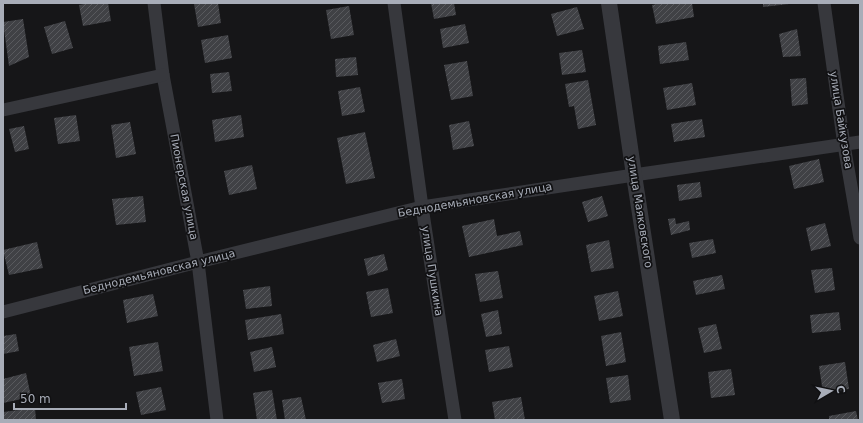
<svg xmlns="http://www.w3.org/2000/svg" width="863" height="423" font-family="'DejaVu Sans',sans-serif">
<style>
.building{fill:url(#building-hatch)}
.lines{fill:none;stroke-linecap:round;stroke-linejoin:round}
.minor{stroke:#37383d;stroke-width:13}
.tertiary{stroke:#37383d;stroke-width:16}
.labels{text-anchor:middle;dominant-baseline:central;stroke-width:3.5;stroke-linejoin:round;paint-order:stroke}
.street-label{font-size:11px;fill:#a8adb8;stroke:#111113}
</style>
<defs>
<pattern id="building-hatch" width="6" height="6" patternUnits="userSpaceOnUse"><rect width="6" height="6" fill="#404145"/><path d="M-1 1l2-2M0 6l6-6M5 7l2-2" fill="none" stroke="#595a5e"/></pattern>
</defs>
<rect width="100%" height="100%" fill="#161618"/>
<g class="building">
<polygon points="89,3 108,3 111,21 83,26 79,5"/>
<polygon points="201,3 218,3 221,23 198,27 194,4"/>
<polygon points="431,3 454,3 456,15 434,19"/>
<polygon points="662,3 692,3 694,17 656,24 652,5"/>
<polygon points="763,3 789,3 789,4 763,7"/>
<polygon points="349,6 354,35 331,39 326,10"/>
<polygon points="577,7 584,29 557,36 551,14"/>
<polygon points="23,19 29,57 9,66 3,22"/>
<polygon points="65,21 73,48 52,54 44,27"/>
<polygon points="465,24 469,43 443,48 440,29"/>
<polygon points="797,29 801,56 783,57 779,34"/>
<polygon points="228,35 232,58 205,63 201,40"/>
<polygon points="686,42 689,60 660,64 658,46"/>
<polygon points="582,50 586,72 562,75 559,53"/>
<polygon points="356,57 358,75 336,77 335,59"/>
<polygon points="467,61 473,96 451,100 444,65"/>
<polygon points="229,72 232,91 212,93 210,74"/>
<polygon points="806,78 808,104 792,106 790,79"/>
<polygon points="588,80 596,125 578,129 574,106 569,107 565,84"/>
<polygon points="692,83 696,105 667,110 663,88"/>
<polygon points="360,87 365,112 342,116 338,91"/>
<polygon points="76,115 80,141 58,144 54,118"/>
<polygon points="241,115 244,137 215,142 212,120"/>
<polygon points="702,119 705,137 674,142 671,124"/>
<polygon points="469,121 474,146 453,150 449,125"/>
<polygon points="130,122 136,154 116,158 111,125"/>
<polygon points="24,126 29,149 15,152 9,129"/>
<polygon points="365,132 375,178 346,184 337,138"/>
<polygon points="819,159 824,182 794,189 789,166"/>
<polygon points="252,165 257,189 229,195 224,171"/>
<polygon points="700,182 702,197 679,201 677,185"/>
<polygon points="143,196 146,222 116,225 112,199"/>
<polygon points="602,196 608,216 588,222 582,202"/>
<polygon points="675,218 676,224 689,221 690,230 671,235 668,219"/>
<polygon points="494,219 497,236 520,231 523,245 469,257 462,226"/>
<polygon points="825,223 831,246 811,251 806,228"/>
<polygon points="713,239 716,253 692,258 689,243"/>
<polygon points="609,240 614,268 591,272 586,245"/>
<polygon points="37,242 43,268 9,275 3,250"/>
<polygon points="384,254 388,270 368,276 364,259"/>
<polygon points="832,268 835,290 815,293 811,270"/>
<polygon points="498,271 503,298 480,302 475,274"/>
<polygon points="722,275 725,289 696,295 693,281"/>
<polygon points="270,286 272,306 246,309 243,290"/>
<polygon points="388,288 393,313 371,317 366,292"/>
<polygon points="618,291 623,316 599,321 594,296"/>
<polygon points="153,294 158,316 127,323 123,300"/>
<polygon points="498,310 502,334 486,337 481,314"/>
<polygon points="839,312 841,330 812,333 810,315"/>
<polygon points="281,314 284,334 248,340 245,320"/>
<polygon points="716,324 722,349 704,353 698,328"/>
<polygon points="621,332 626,362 606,366 601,336"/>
<polygon points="16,334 19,351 3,354 3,336"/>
<polygon points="396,339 400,356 377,362 373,345"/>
<polygon points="158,342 163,371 134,376 129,347"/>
<polygon points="509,346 513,367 489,372 485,350"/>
<polygon points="272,347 276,367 254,372 250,352"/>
<polygon points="845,362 849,389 823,393 819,366"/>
<polygon points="731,369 735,395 711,398 708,372"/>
<polygon points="26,373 31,397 3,403 3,379"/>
<polygon points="628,375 631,400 610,403 606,378"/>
<polygon points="402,379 405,399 382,403 378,383"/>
<polygon points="161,387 166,410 141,415 136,392"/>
<polygon points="272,390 277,420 257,420 253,393"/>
<polygon points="301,397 306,420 285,420 282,400"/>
<polygon points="521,397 525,420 495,420 492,402"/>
<polygon points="35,408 36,420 3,420 3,412"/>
<polygon points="856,411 858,420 829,420 829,416"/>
</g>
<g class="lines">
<g class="minor">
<polyline points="154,3 163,75 198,262 217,420"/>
<polyline points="394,3 422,207 455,420"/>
<polyline points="824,3 844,145 860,238"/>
<polyline points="3,110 163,75"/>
<polyline points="3,312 198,262 422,207 634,175 860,142"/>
</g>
<polyline class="tertiary" points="609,3 634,175 672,420"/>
</g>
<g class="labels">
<g class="street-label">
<text transform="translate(841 120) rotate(81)">улица Байкузова</text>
<text transform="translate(184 187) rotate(79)">Пионерская улица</text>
<text transform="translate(475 200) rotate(-10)">Беднодемьяновская улица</text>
<text transform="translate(640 212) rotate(81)">улица Маяковского</text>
<text transform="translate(432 271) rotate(81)">улица Пушкина</text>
<text transform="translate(159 272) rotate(-14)">Беднодемьяновская улица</text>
</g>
</g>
<rect width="863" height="423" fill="none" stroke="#a8adb8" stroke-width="8"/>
<g transform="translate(831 391) rotate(81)" stroke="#111113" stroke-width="3" paint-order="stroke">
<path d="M0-3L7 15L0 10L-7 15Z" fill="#a8adb8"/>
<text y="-6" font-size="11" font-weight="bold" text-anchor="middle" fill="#a8adb8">С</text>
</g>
<path d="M14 403v6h112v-6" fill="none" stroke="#a8adb8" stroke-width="2"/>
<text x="20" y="403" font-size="12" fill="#a8adb8" stroke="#111113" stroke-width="3" paint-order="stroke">50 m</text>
</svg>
